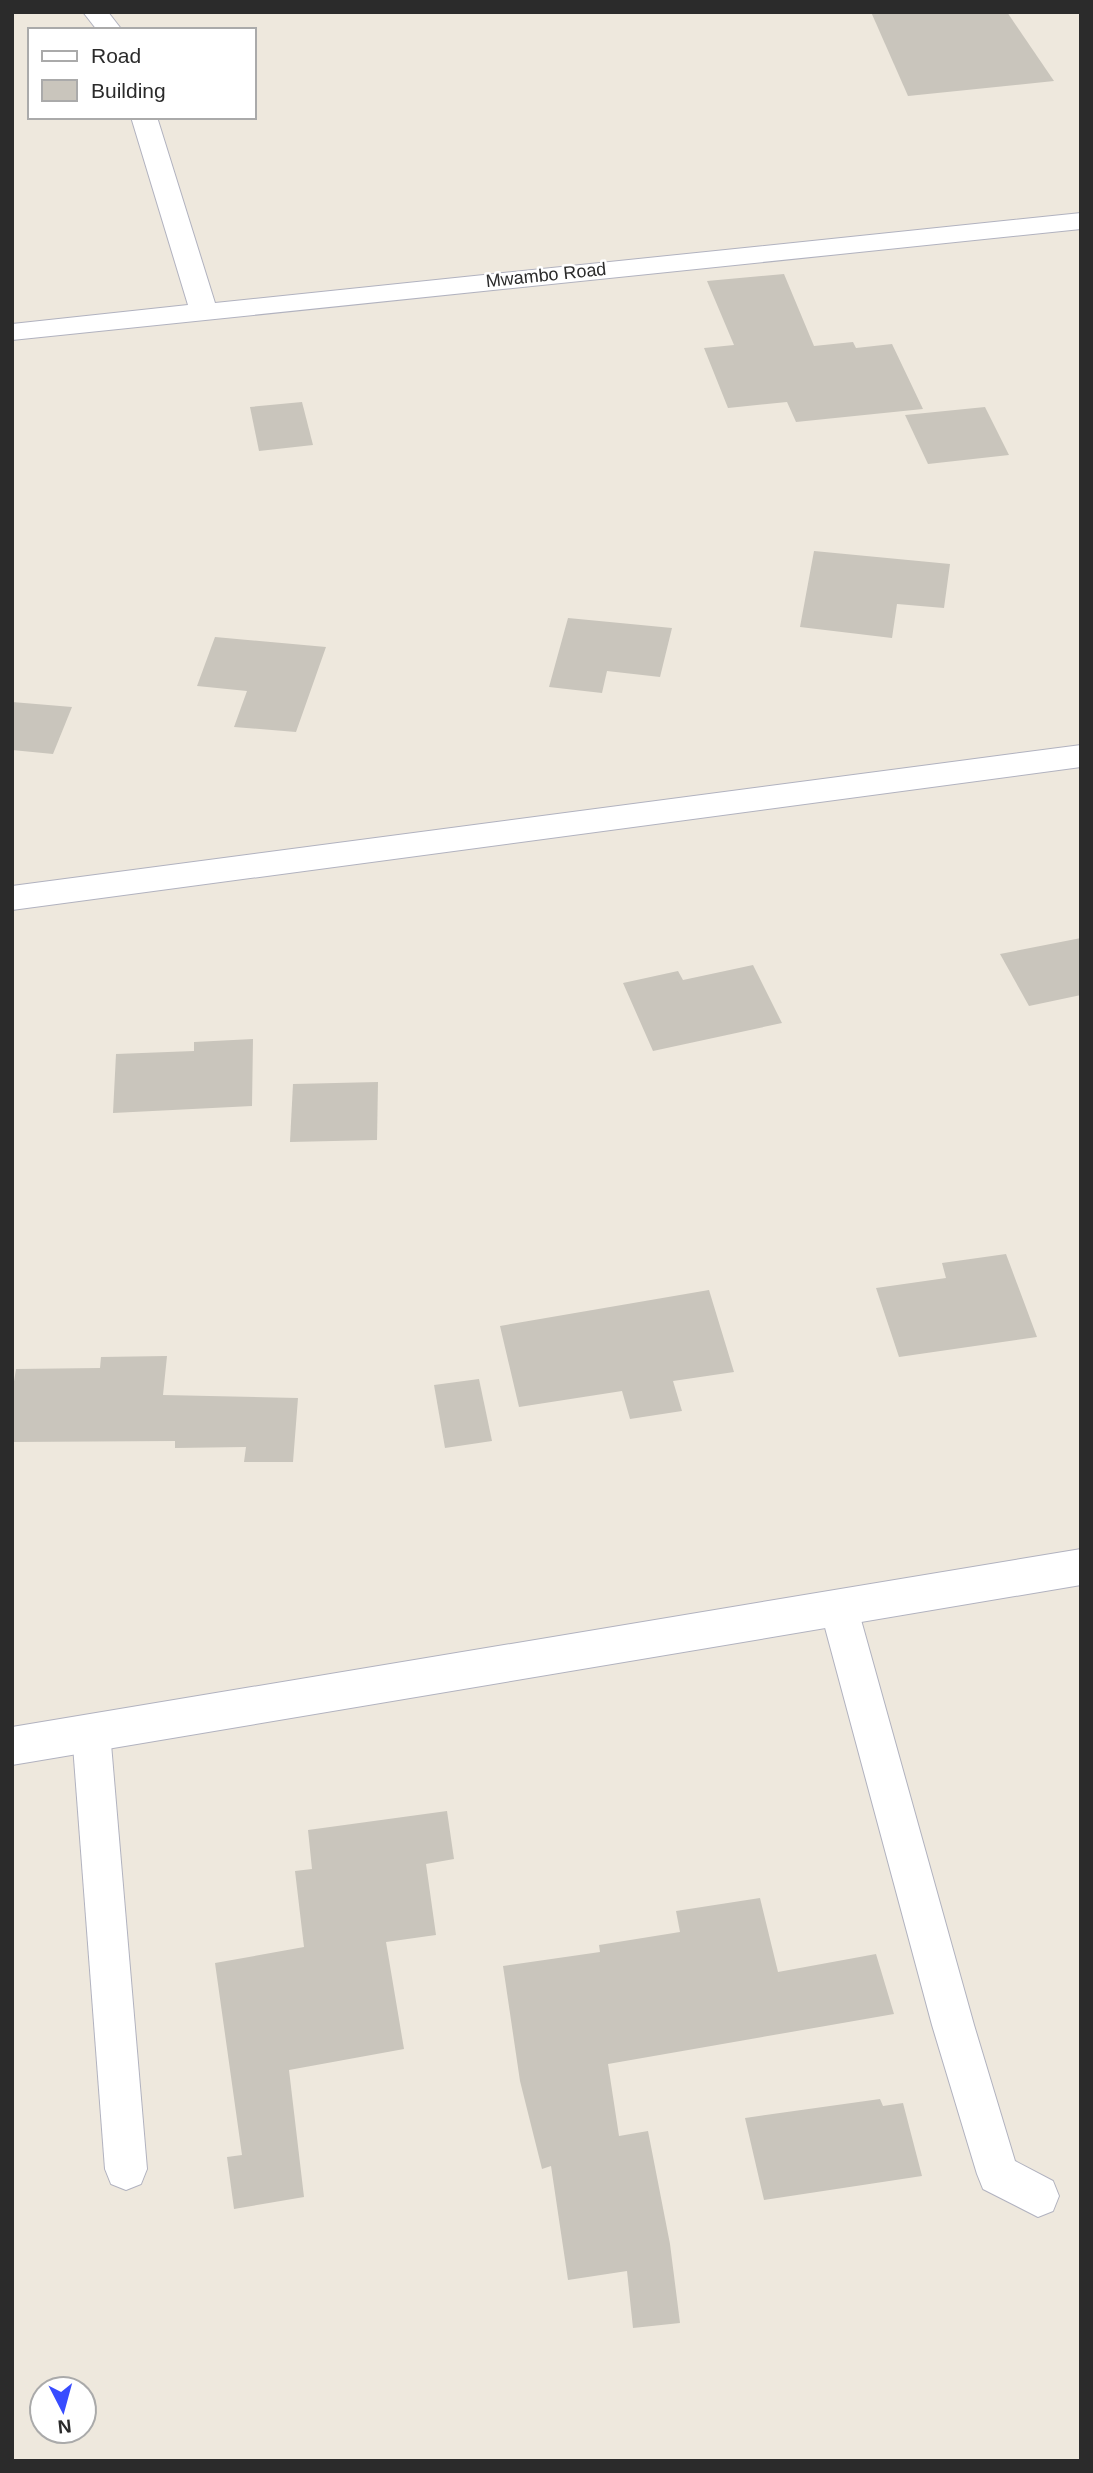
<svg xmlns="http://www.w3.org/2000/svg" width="1093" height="2473" font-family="Helvetica,sans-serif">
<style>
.building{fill:#c9c5bc}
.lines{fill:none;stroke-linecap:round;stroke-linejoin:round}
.lane-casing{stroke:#b1b2bf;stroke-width:2}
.street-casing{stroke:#b1b2bf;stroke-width:2}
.lane{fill:#fff;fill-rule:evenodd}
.street{fill:#fff;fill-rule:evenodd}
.labels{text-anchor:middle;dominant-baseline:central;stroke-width:5;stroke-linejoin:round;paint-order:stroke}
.far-street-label{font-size:18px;fill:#2b2b2b;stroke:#fff}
</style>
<rect width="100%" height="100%" fill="#eee8dd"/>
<g class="building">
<polygon points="871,12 1007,12 1054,81 908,96"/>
<polygon points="784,274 814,346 853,342 856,348 892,344 923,409 796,422 787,402 728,408 704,348 734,345 707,281"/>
<polygon points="302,402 313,445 259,451 250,407"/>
<polygon points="985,407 1009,455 928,464 905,415"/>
<polygon points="814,551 950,564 944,608 897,604 892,638 800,627"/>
<polygon points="568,618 672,628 660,677 607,671 602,693 549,687"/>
<polygon points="215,637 326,647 296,732 234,727 247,691 197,686"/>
<polygon points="12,702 72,707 53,754 12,750"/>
<polygon points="1081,938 1081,995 1029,1006 1000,954"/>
<polygon points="753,965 782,1023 653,1051 623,983 678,971 683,980"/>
<polygon points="253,1039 252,1106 113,1113 116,1054 194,1051 194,1042"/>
<polygon points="378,1082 377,1140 290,1142 293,1084"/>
<polygon points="1006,1254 1037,1337 899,1357 876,1288 946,1278 942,1263"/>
<polygon points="709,1290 734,1372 673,1381 682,1411 630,1419 622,1391 519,1407 500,1326"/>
<polygon points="167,1356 163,1395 298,1398 293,1462 244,1462 246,1447 175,1448 175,1441 12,1442 12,1394 16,1369 100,1368 101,1357"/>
<polygon points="479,1379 492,1441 445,1448 434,1385"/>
<polygon points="447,1811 454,1859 426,1864 436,1935 386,1942 404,2049 289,2070 304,2197 234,2209 227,2157 242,2155 215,1963 304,1947 295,1871 312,1869 308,1830"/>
<polygon points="760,1898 778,1972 876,1954 894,2014 608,2064 619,2136 648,2131 670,2244 680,2323 633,2328 627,2271 568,2280 551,2166 542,2169 520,2081 503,1966 600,1952 599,1945 680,1932 676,1911"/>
<polygon points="880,2099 883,2106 903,2103 922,2176 764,2200 745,2118"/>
</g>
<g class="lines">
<defs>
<g id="lane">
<polygon points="839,1593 852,1598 858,1609 974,2025 1015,2161 1053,2181 1059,2196 1053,2211 1038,2217 983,2189 977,2174 932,2025 820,1609 826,1598"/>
<polygon points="91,1715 105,1720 110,1732 147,2169 141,2184 126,2190 111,2184 105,2169 72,1732 77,1720"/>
</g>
<g id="street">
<polygon points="83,12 108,12 122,30 97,30"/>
<polygon points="131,117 157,117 215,303 1081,213 1081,229 12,340 12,324 188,305"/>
<polygon points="1081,745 1081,767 12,910 12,886"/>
<polygon points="1081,1549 1081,1585 12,1765 12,1727"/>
</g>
</defs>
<use href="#lane" class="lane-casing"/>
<use href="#street" class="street-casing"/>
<use href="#lane" class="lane"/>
<use href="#street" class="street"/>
</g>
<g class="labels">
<g class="far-street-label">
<text transform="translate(546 275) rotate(-6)">Mwambo Road</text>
</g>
</g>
<rect width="1093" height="2473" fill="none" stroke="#2b2b2b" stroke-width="28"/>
<rect x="28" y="28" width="228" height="91" fill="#ffffff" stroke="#aaaaaa" stroke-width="2"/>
<rect x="42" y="51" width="35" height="10" fill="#ffffff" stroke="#aaaaaa" stroke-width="2"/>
<text x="91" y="63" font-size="21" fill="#2b2b2b">Road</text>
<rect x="42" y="80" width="35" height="21" fill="#c9c5bc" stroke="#aaaaaa" stroke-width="2"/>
<text x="91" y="98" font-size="21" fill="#2b2b2b">Building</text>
<g transform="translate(63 2410) rotate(174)"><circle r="33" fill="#ffffff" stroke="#aaaaaa" stroke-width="2"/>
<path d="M0-5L12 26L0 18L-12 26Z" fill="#384cff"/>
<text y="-10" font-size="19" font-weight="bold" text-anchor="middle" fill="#2b2b2b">N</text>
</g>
</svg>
